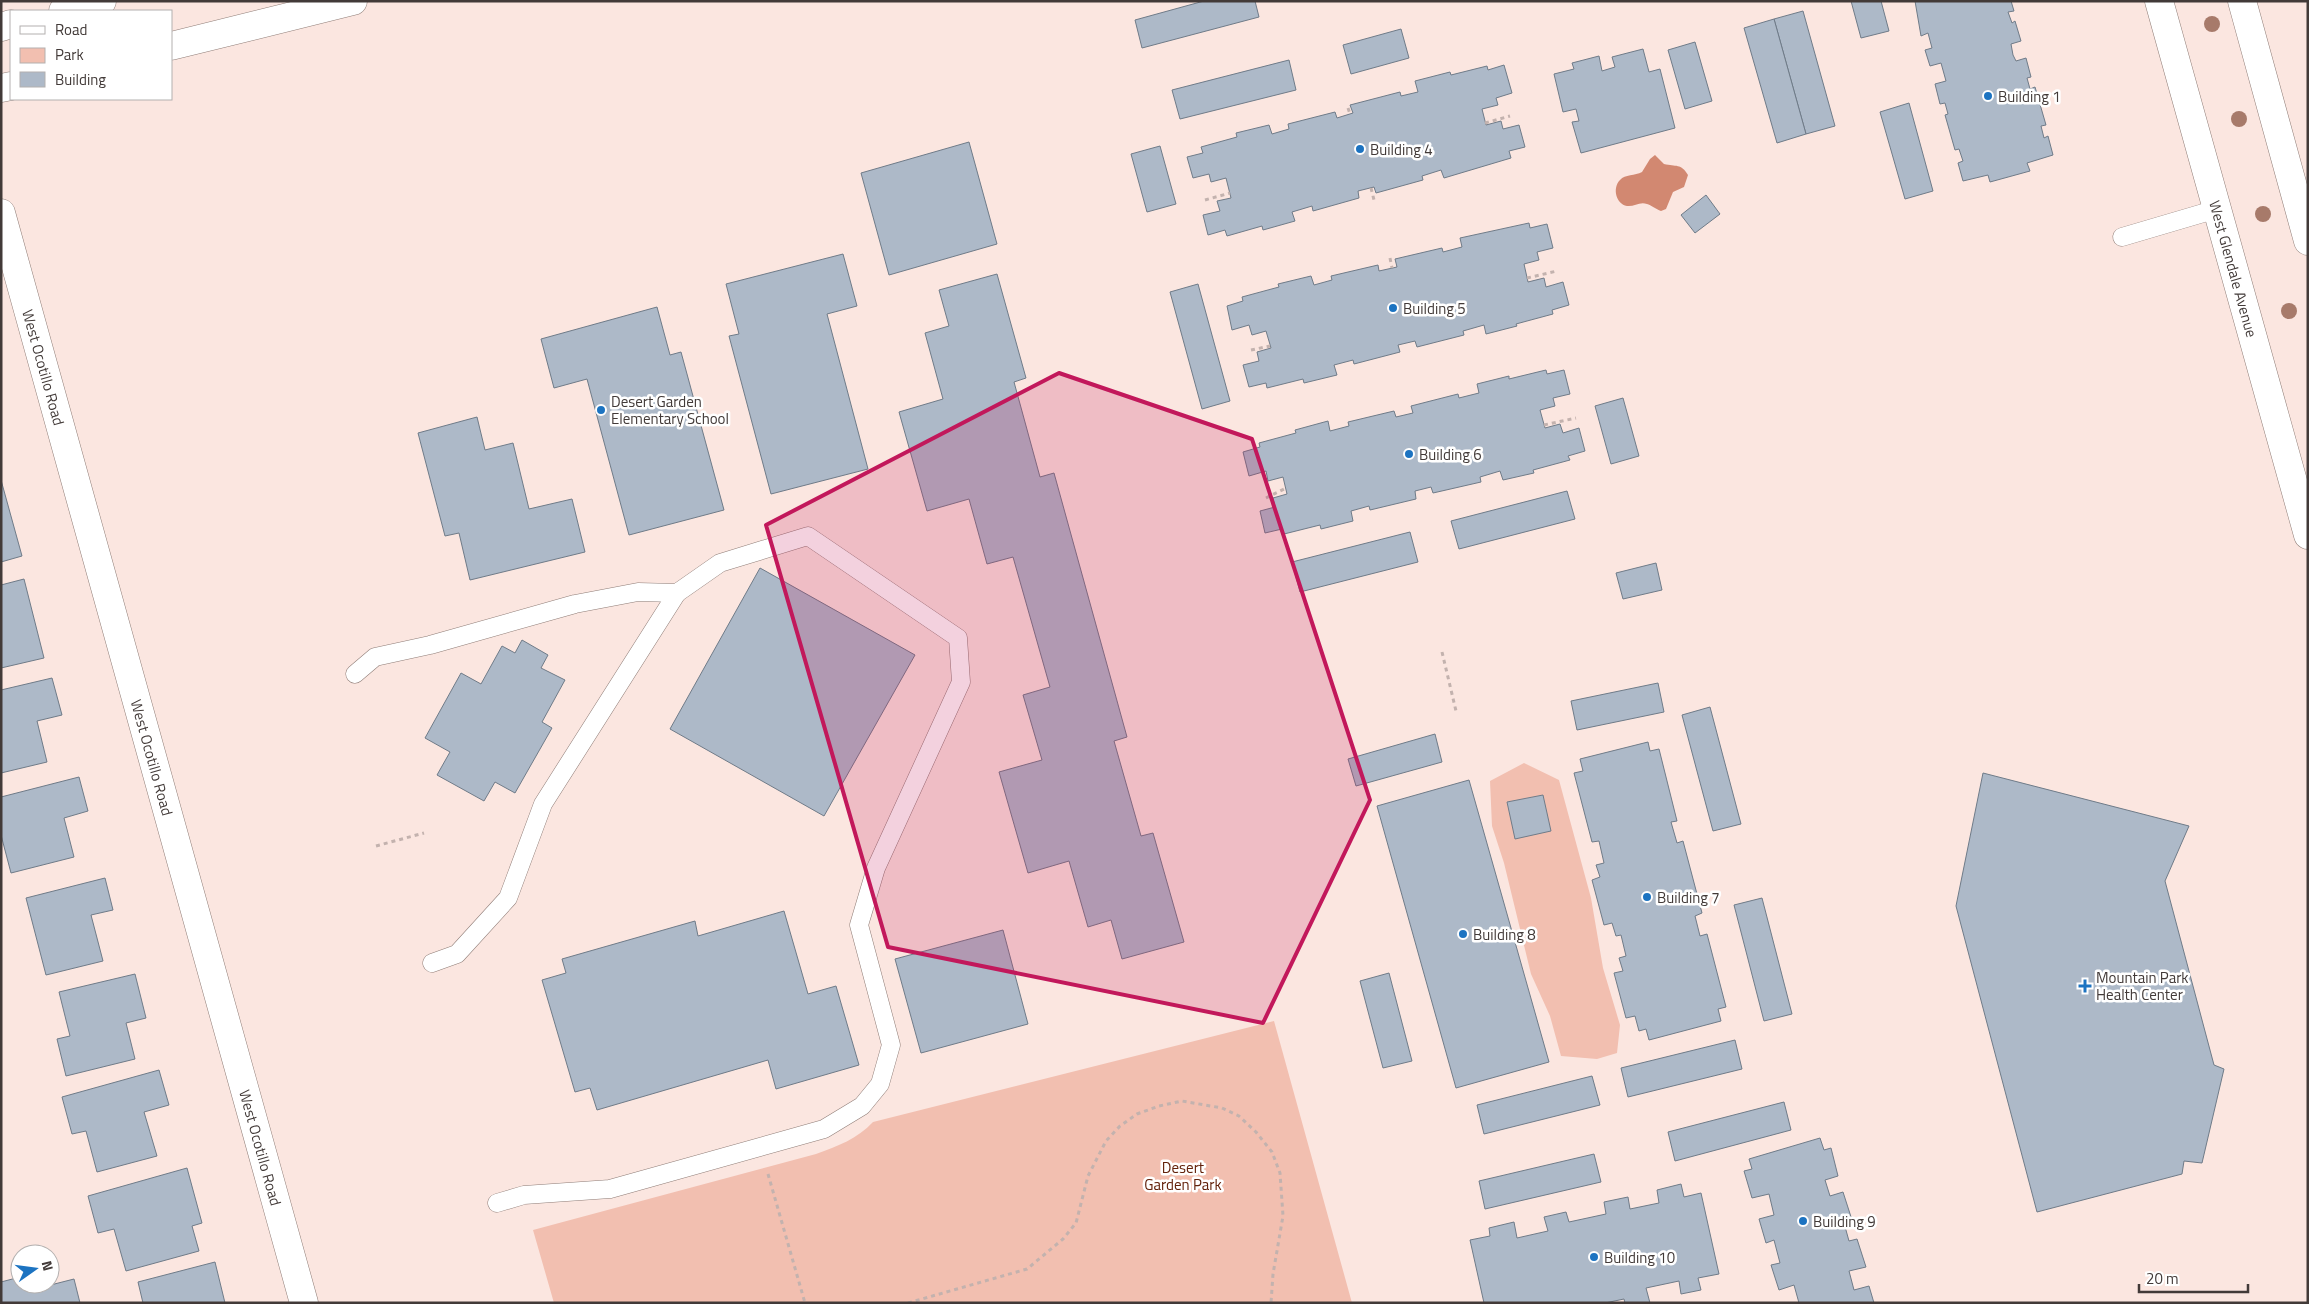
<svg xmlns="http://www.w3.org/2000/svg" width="2309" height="1304" font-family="'Titillium Web',sans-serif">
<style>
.green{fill:#f2bfb0}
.water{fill:#d28871}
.building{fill:#adb9c8;stroke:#6f7b88}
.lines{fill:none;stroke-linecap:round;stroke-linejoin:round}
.service-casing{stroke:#8f7d77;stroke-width:19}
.tertiary-casing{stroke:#8f7d77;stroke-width:29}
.secondary-casing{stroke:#8f7d77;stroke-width:29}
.path{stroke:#c3b2ae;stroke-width:3;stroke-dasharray:4 4;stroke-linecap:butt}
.service{stroke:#fff;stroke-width:18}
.tertiary{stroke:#fff;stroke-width:28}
.secondary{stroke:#fff;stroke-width:28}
.tree{fill:#a77a6a}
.marked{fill:#c2185b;fill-opacity:0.2;stroke:#c2185b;stroke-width:4;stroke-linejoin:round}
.poi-dot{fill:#1c73c1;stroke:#fff;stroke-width:2}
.labels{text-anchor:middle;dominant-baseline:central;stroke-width:5;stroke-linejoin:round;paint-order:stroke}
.poi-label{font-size:15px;fill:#423a38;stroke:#fff;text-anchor:start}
.street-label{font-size:15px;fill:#423a38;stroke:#fff}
.park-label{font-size:15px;fill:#63210a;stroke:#fff}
</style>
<rect width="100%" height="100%" fill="#fbe6e0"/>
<g class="green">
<polygon points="1524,763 1559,780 1591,898 1603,968 1620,1025 1617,1053 1597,1059 1561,1056 1550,1016 1531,974 1504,863 1492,826 1490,781"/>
<path d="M1274,1021l78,282h-798l-21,-73 283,-76c22,-8 41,-15 57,-32z"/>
</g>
<path class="water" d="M1655,155l9,9c12,3 17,-1 24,11l-4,12 -11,5 -7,17 -5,2c-5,-2 -10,-6 -14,-7 -7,-3 -13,3 -20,2 -11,-2 -15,-18 -7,-26 5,-6 15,-4 22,-8l8,-13z"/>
<g class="building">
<polygon points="1204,1 1255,1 1259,17 1142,48 1135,20"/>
<polygon points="1851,1 1881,1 1889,31 1861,38"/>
<polygon points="1915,1 2011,1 2014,11 2008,12 2012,23 2015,21 2021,41 2011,44 2013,55 2016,61 2026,58 2031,77 2027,78 2030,89 2035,87 2046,125 2041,126 2044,138 2048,136 2053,155 2027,163 2030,171 1990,182 1988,175 1963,181 1958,163 1963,161 1959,149 1955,150 1945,115 1948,114 1945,103 1940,104 1935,84 1946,81 1941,63 1930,66 1925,50 1932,48 1928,33 1921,36"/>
<polygon points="1803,11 1835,126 1806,134 1774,19"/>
<polygon points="1774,19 1806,134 1777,143 1744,28"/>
<polygon points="1401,29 1409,58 1351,74 1343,45"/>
<polygon points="1695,42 1712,101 1685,109 1668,50"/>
<polygon points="1643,49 1649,72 1660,69 1675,128 1581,153 1572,122 1579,121 1576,109 1563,112 1554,74 1574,69 1572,63 1599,56 1602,71 1615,67 1612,57"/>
<polygon points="1289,60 1296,90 1180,119 1172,90"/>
<polygon points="1504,65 1512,93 1496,98 1498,105 1482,109 1486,125 1501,121 1503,129 1519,125 1525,147 1509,151 1511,158 1444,178 1441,170 1422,176 1423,180 1376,193 1374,187 1358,191 1359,198 1313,211 1312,206 1292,212 1295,221 1263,230 1262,226 1227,236 1225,230 1208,235 1203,215 1220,211 1217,201 1231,198 1226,178 1211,182 1209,174 1193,178 1187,157 1203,153 1201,147 1237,137 1236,133 1269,125 1272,134 1289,129 1288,124 1335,112 1337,118 1353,113 1350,105 1400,92 1401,96 1418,92 1415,81 1450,72 1451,75 1487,66 1488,70"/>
<polygon points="1909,103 1933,191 1905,199 1880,112"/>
<polygon points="969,142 997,244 889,275 861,173"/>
<polygon points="1160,146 1176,204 1147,212 1131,154"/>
<polygon points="1706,195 1720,214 1695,233 1681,215"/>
<polygon points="1529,223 1530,228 1547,224 1553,248 1537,252 1539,260 1524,264 1528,282 1544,278 1546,287 1563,282 1569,305 1552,310 1553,314 1516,324 1517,326 1486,334 1484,325 1463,331 1464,335 1417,347 1415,341 1398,345 1400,352 1354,364 1353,360 1334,365 1337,375 1304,383 1303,379 1267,388 1266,383 1249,387 1243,365 1259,361 1257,352 1271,348 1266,331 1252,335 1249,325 1232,330 1227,306 1243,301 1242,297 1279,287 1278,284 1311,276 1314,285 1332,280 1331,276 1378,265 1379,271 1397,267 1395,259 1442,248 1443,252 1462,247 1460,238"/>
<polygon points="843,254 857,306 827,314 868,469 771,494 729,336 739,334 726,284"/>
<polygon points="997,274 1026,378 1014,382 1040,477 1054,473 1127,737 1114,741 1141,836 1153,833 1184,942 1122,959 1111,920 1088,927 1069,861 1028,873 999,772 1042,760 1023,695 1050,687 1013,557 987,564 969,499 927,511 899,412 943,399 925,333 949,326 939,290"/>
<polygon points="1198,284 1230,401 1202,409 1170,292"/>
<polygon points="657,307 670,355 681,352 724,510 629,535 587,379 554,388 541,339"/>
<polygon points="1546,370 1547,374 1564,370 1570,394 1553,398 1555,406 1540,410 1545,428 1560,424 1563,433 1579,428 1585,451 1568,456 1570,460 1533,470 1534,473 1503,480 1500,471 1480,477 1481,482 1433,493 1431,487 1415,491 1416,499 1370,510 1369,506 1351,511 1353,521 1321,529 1320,525 1284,534 1282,529 1265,533 1260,511 1275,507 1273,498 1287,494 1283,477 1268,481 1266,471 1249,476 1243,452 1260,447 1259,443 1296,433 1295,430 1328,421 1330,431 1349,426 1348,422 1394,411 1396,417 1413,413 1411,406 1458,394 1459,398 1479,393 1477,384 1509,376 1509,379"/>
<polygon points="1623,398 1639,456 1611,464 1595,406"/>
<polygon points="477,417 485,450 513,443 529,509 572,499 585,552 470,580 459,533 445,536 418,433"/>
<polygon points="1,480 22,556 1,562"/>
<polygon points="1567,491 1575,519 1459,549 1451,521"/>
<polygon points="1410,532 1418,562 1300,592 1292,562"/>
<polygon points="1656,563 1662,590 1623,599 1616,573"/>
<polygon points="760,568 915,655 824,816 670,729"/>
<polygon points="24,579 44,658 1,668 1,585"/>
<polygon points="522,640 548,655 541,668 565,680 542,722 552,728 515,793 495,782 484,801 437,775 450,752 425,738 461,673 481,684 502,646 515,653"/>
<polygon points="52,678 62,715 37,721 47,762 1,773 1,690"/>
<polygon points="1658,683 1664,712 1577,730 1571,701"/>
<polygon points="1710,707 1741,824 1713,831 1682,715"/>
<polygon points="1435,734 1442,762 1356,786 1348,759"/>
<polygon points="1648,742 1650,751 1659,749 1677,821 1671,822 1677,843 1683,841 1702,913 1695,916 1700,936 1707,934 1726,1007 1718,1009 1721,1021 1649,1040 1646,1029 1639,1031 1635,1016 1626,1018 1614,973 1623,971 1619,958 1626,956 1621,935 1616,936 1612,923 1604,925 1592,880 1600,877 1596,865 1604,863 1599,841 1592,842 1574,773 1583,771 1580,759"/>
<polygon points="1983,773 2189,826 2165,881 2214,1065 2224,1069 2202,1163 2184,1161 2182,1174 2037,1212 1956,906"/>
<polygon points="79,777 88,811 64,818 74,857 11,873 1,835 1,797"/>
<polygon points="1469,780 1549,1062 1456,1088 1377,806"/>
<polygon points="1543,795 1551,831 1515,839 1507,802"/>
<polygon points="105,878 113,910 91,915 103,961 46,975 26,898"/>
<polygon points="1762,898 1792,1014 1764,1021 1734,905"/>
<polygon points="784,911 808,994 836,986 859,1065 776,1089 768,1060 597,1110 590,1088 575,1092 542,980 566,973 562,959 695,921 698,936"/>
<polygon points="1003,930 1028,1024 921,1053 895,959"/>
<polygon points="1389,973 1412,1061 1383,1068 1360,981"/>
<polygon points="135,974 146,1018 126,1023 135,1059 66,1076 57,1039 70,1036 59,992"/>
<polygon points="1735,1040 1742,1069 1628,1097 1621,1068"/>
<polygon points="159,1070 169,1105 144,1112 157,1156 97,1172 86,1131 72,1134 62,1097"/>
<polygon points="1592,1076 1600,1105 1484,1134 1477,1105"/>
<polygon points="1784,1102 1791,1130 1675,1161 1668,1132"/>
<polygon points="1820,1138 1824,1150 1831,1148 1838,1176 1825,1180 1830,1196 1843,1192 1852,1220 1844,1223 1849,1241 1857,1239 1866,1267 1849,1271 1854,1290 1869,1286 1874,1303 1799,1303 1794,1285 1779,1290 1771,1265 1780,1263 1774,1240 1766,1243 1759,1219 1774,1215 1769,1194 1752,1198 1744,1171 1752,1169 1749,1159"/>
<polygon points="1594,1154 1601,1182 1485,1209 1479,1181"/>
<polygon points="187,1168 202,1223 192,1226 199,1251 126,1271 114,1229 98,1233 88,1196"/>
<polygon points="1681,1184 1684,1197 1701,1193 1719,1274 1698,1278 1701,1290 1681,1294 1679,1281 1646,1288 1650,1303 1625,1303 1624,1299 1605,1303 1484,1303 1470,1240 1490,1236 1489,1228 1514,1222 1517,1238 1548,1231 1544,1217 1566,1212 1569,1222 1606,1214 1604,1202 1628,1197 1630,1209 1659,1203 1657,1190"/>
<polygon points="215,1262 225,1303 143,1303 138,1282"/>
<polygon points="20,1277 20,1284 29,1284 31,1290 74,1279 80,1303 1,1303 1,1282"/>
</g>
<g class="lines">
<defs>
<g id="service">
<polyline points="2122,237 2217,209"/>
<polyline points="355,674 375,657 430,645 575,604 638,592 677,593 720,563 808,536 958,638 961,682 876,868 859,925 891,1045 880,1084 862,1106 824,1129 610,1189 524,1195 497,1203"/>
<polyline points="432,963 457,954 508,898 543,804 677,593"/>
</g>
<g id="tertiary">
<polyline points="63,11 102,1"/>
<polyline points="1,27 11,24"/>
<polyline points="171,46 353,1"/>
<polyline points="1,88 11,86"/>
<path id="s1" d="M1,213l303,1090"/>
</g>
<g id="secondary">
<path id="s2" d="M2159,1l149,534"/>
<polyline points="2242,1 2308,241"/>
</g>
</defs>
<use href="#service" class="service-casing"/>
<use href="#tertiary" class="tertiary-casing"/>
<use href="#secondary" class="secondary-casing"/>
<g class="path">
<polyline points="1348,108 1350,114"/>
<polyline points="1485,123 1510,116"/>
<polyline points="1371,188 1374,200"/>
<polyline points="1205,200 1230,193"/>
<polyline points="1390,258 1392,268"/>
<polyline points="1527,278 1557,271"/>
<polyline points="1251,350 1270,346"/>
<polyline points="1544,425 1576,418"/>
<polyline points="1266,498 1286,488"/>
<polyline points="1442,652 1456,711"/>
<polyline points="376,846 424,833"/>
<polyline points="768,1174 805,1303"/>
<polyline points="908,1303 1027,1269 1063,1239 1076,1223 1088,1176 1106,1141 1120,1126 1137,1114 1159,1106 1182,1101 1222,1108 1239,1116 1256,1132 1272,1152 1280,1173 1283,1216 1273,1274 1271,1303"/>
</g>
<use href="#service" class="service"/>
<use href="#tertiary" class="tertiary"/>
<use href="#secondary" class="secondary"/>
</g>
<g class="tree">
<circle cx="2212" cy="24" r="8"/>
<circle cx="2239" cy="119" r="8"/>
<circle cx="2263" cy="214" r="8"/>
<circle cx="2289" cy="311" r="8"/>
</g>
<path class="marked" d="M1059,373l193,66 118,361 -107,223 -375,-76 -122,-422z"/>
<g class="poi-dot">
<circle cx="1988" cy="96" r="5"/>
<circle cx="1360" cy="149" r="5"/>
<circle cx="1393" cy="308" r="5"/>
<circle cx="601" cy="410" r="5"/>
<circle cx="1409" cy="454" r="5"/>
<circle cx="1647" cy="897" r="5"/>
<circle cx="1463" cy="934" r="5"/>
<path d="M2082.5 978.5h5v5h5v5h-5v5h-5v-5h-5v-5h5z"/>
<circle cx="1803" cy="1221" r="5"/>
<circle cx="1594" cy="1257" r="5"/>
</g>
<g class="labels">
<g class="poi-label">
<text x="1998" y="96">Building 1</text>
<text x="1370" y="149">Building 4</text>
<text x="1403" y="308">Building 5</text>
<text x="611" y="401">Desert Garden<tspan x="611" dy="17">Elementary School</tspan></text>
<text x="1419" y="454">Building 6</text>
<text x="1657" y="897">Building 7</text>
<text x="1473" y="934">Building 8</text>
<text x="2096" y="977">Mountain Park<tspan x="2096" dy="17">Health Center</tspan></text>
<text x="1813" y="1221">Building 9</text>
<text x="1604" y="1257">Building 10</text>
</g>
<g class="street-label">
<text stroke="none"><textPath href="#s2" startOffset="278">West Glendale Avenue</textPath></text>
<text stroke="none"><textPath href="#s1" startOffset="160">West Ocotillo Road</textPath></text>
<text stroke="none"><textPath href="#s1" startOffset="565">West Ocotillo Road</textPath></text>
<text stroke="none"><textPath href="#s1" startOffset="970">West Ocotillo Road</textPath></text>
</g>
<g class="park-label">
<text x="1183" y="1167">Desert<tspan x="1183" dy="17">Garden Park</tspan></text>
</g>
</g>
<rect width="2309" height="1304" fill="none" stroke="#423a38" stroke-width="5"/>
<rect x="10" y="10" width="162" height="90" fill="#ffffff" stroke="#b3b0af"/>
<rect x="20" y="26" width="25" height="8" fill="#ffffff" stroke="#b3b0af"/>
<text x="55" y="35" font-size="15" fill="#423a38">Road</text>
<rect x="20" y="48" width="25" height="15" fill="#f2bfb0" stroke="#b3b0af"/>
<text x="55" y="60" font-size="15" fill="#423a38">Park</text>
<rect x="20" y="72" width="25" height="15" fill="#adb9c8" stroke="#b3b0af"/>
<text x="55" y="85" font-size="15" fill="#423a38">Building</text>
<g transform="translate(35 1269) rotate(76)"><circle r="24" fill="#ffffff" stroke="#b3b0af"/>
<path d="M0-4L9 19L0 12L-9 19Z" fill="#1c73c1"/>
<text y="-8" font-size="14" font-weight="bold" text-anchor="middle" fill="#423a38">N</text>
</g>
<path d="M2139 1284v8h109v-8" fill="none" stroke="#423a38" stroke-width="2.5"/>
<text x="2146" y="1284" font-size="15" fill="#423a38" stroke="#ffffff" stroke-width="4" paint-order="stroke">20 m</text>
</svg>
